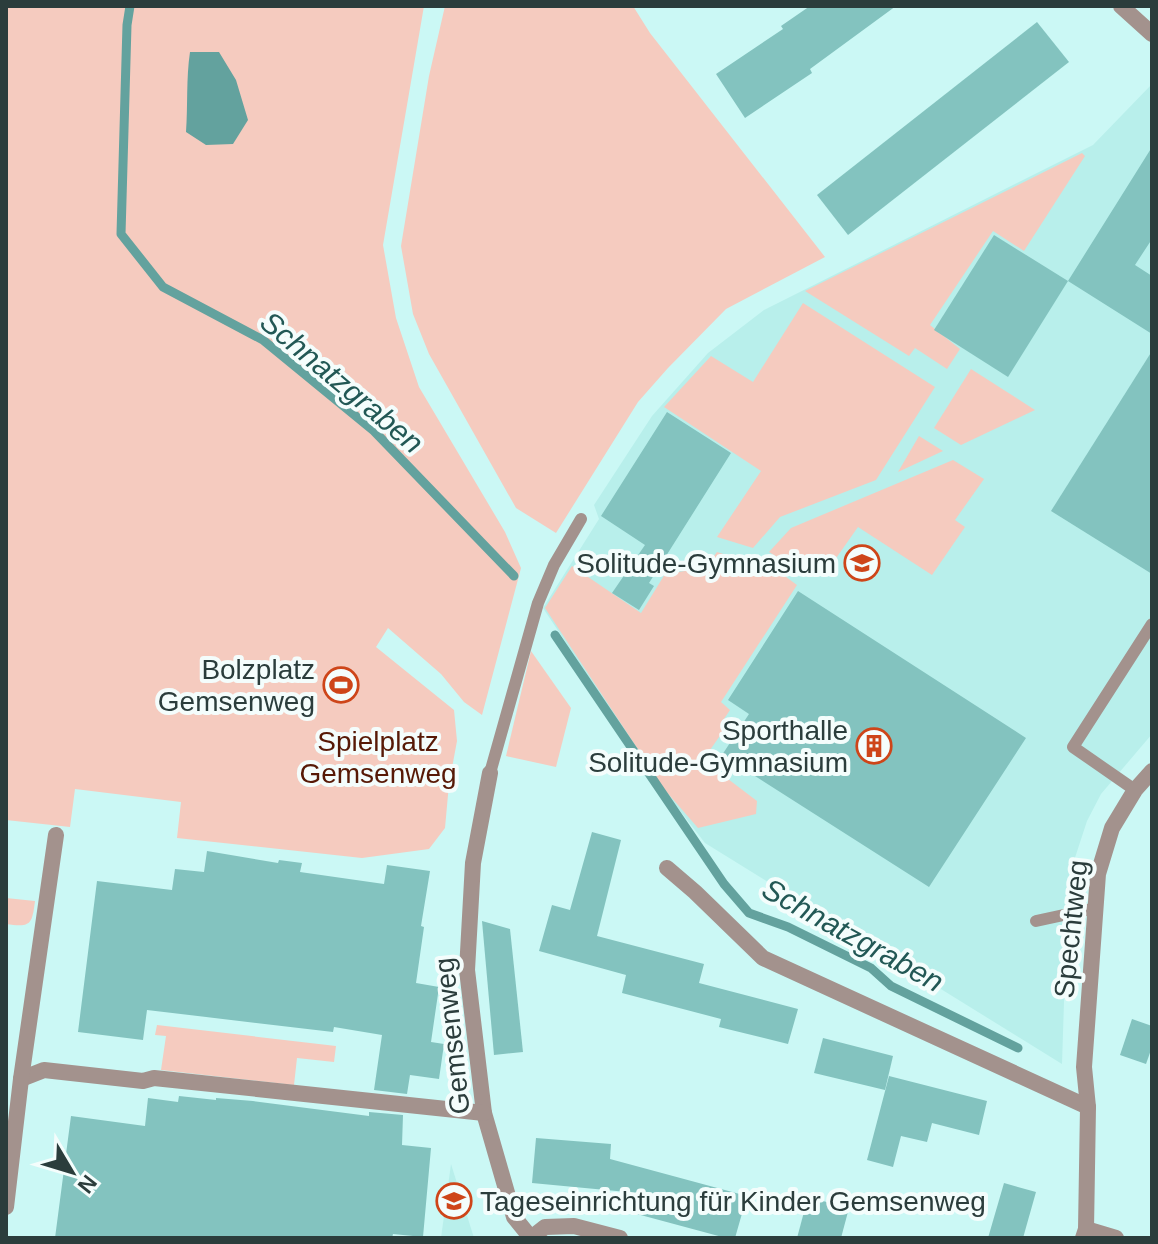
<svg xmlns="http://www.w3.org/2000/svg" width="1158" height="1244" font-family="Arial,sans-serif">
<style>
.built{fill:#b8efeb}
.green{fill:#f5cbbf}
.water{fill:#63a29e}
.lines{fill:none;stroke-linecap:round;stroke-linejoin:round}
.stream{stroke:#63a29e;stroke-width:9}
.building{fill:#83c3bf}
.service{stroke:#a3928d;stroke-width:12}
.minor{stroke:#a3928d;stroke-width:16}
.labels{text-anchor:middle;dominant-baseline:central;stroke-width:8;stroke-linejoin:round;paint-order:stroke}
.poi-label{font-size:28px;fill:#2b3d3c;stroke:#f4fdfc;text-anchor:end}
.park-label{font-size:28px;fill:#571906;stroke:#f4fdfc}
.street-label{font-size:28px;fill:#2b3d3c;stroke:#f4fdfc}
.water-label{font-size:30px;font-style:italic;fill:#225855;stroke:#f4fdfc}
</style>
<rect width="100%" height="100%" fill="#cbf8f5"/>
<g class="built">
<polygon points="1152,84 1152,734 1101,794 1087,821 1068,879 1062,1064 705,843 663,789 543,608 599,519 594,505 652,416 708,353 764,310 1093,145"/>
<polygon points="451,1164 474,1238 441,1238"/>
</g>
<g class="green">
<polygon points="6,6 424,6 383,245 396,318 419,387 505,532 521,568 482,715 464,702 441,674 388,628 376,647 454,710 457,741 449,784 445,828 429,849 362,858 177,838 181,802 75,789 70,827 6,820"/>
<polygon points="445,6 633,6 650,33 825,257 726,309 668,368 638,402 556,533 516,508 429,354 413,314 401,246 429,76"/>
<polygon points="1082,153 1085,156 1024,251 993,231 930,325 960,349 947,369 915,348 909,356 805,291"/>
<polygon points="803,303 935,387 876,480 780,517 753,548 717,537 761,471 664,407 711,356 753,382"/>
<polygon points="971,369 1035,410 961,445 934,428"/>
<polygon points="919,436 943,451 898,472"/>
<polygon points="953,460 984,479 955,520 965,527 932,575 858,527 827,571 808,559 799,571 769,552 791,528"/>
<polygon points="717,552 778,571 797,585 721,702 730,710 722,722 724,730 703,760 757,801 756,814 698,828 664,789 545,608 572,566 641,613 665,574 705,568"/>
<polygon points="531,651 571,708 556,767 506,756"/>
<path d="M6,898l29,3c-3,23 -4,27 -29,23z"/>
<polygon points="157,1025 336,1046 334,1062 297,1058 294,1085 161,1070 166,1036 155,1035"/>
</g>
<path class="water" d="M190,52h29l17,28 12,40 -15,24 -27,1 -20,-13c2,-27 0,-53 4,-80z"/>
<g class="lines">
<g class="stream">
<polyline points="130,6 127,25 121,234 163,287 263,340 374,431 514,576"/>
<polyline points="555,635 724,884 749,913 788,927 871,968 891,986 1018,1048"/>
</g>
</g>
<g class="building">
<polygon points="810,6 896,6 810,69 812,73 745,118 716,74 783,29 781,26"/>
<polygon points="1037,22 1069,62 848,235 817,195"/>
<polygon points="1152,147 1152,239 1135,265 1152,276 1152,334 1068,281"/>
<polygon points="994,235 1068,281 1008,377 934,330"/>
<polygon points="1152,351 1152,574 1051,511"/>
<polygon points="667,412 731,453 649,583 654,586 639,610 612,593 645,545 601,516"/>
<polygon points="798,591 1026,738 929,887 722,755 749,714 728,700"/>
<polygon points="592,832 621,840 597,936 704,964 699,983 798,1009 788,1044 719,1027 721,1019 622,993 626,975 539,951 552,905 570,910"/>
<polygon points="207,851 278,863 279,860 302,863 300,872 384,884 387,865 430,871 421,926 424,927 416,983 439,987 431,1042 444,1044 439,1079 410,1075 407,1094 374,1090 382,1035 334,1027 333,1032 147,1010 143,1040 78,1032 97,881 172,890 175,869 204,872"/>
<polygon points="482,921 510,929 523,1052 494,1055"/>
<polygon points="1132,1019 1152,1026 1152,1047 1146,1064 1120,1055"/>
<polygon points="823,1038 893,1056 885,1090 814,1073"/>
<polygon points="889,1076 987,1101 979,1135 932,1123 927,1142 901,1136 893,1167 867,1160"/>
<polygon points="179,1096 216,1100 216,1098 253,1101 369,1116 369,1112 403,1115 402,1145 431,1148 423,1237 393,1234 392,1238 55,1238 71,1116 145,1126 148,1098 178,1102"/>
<polygon points="536,1138 611,1144 610,1159 747,1196 735,1238 726,1238 622,1210 627,1192 532,1183"/>
<polygon points="1004,1183 1036,1192 1023,1238 988,1238"/>
<polygon points="808,1197 849,1208 841,1238 797,1238"/>
</g>
<g class="lines">
<g class="service">
<polyline points="490,773 538,603 554,565 581,519"/>
<polyline points="1135,790 1073,747 1152,624"/>
<polyline points="1036,921 1096,908"/>
</g>
<g class="minor">
<polyline points="1121,6 1152,34"/>
<polyline points="490,773 473,863 467,970 484,1113 514,1217 531,1238"/>
<polyline points="667,868 695,892 763,958 1088,1107"/>
<polyline points="21,1079 44,1070 143,1081 154,1078 484,1113"/>
<polyline points="6,1207 21,1079 56,835"/>
<polyline points="1086,1229 1116,1238"/>
<polyline points="531,1238 545,1227 574,1226 620,1238"/>
<polyline points="1083,1238 1086,1229 1088,1107 1084,1067 1098,874 1112,828 1135,790 1152,771"/>
</g>
</g>
<defs>
<symbol id="school-ring" viewBox="-11 -11 22 22"><circle r="9.5" fill="#f4fdfc" stroke="#ce4519" stroke-width="1.5"/><path d="M0-5L7-2L0 1L-7-2ZM-4 1L0 2.5L4 1V4Q0 6-4 4Z" fill="#ce4519"/></symbol>
<symbol id="stadium-ring" viewBox="-11 -11 22 22"><circle r="9.5" fill="#f4fdfc" stroke="#ce4519" stroke-width="1.5"/><path d="M0-5a6.5 5 0 1 0 0 10a6.5 5 0 1 0 0-10ZM-3.5-1.8h7v3.6h-7Z" fill="#ce4519"/></symbol>
<symbol id="building-ring" viewBox="-11 -11 22 22"><circle r="9.5" fill="#f4fdfc" stroke="#ce4519" stroke-width="1.5"/><path d="M-4-6H4V6H1V3H-1V6H-4ZM-2.5-4.3h1.7v1.8h-1.7ZM.8-4.3h1.7v1.8H.8ZM-2.5-1h1.7V.8h-1.7ZM.8-1h1.7V.8H.8Z" fill="#ce4519"/></symbol>
</defs>
<g fill-rule="evenodd">
<use href="#school-ring" x="842" y="543" width="40" height="40"/>
<use href="#stadium-ring" x="321" y="665" width="40" height="40"/>
<use href="#building-ring" x="854" y="726" width="40" height="40"/>
<use href="#school-ring" x="434" y="1181" width="40" height="40"/>
</g>
<g class="labels">
<g class="poi-label">
<text x="836" y="563">Solitude-Gymnasium</text>
<text x="315" y="669">Bolzplatz<tspan x="315" dy="32">Gemsenweg</tspan></text>
<text x="848" y="730">Sporthalle<tspan x="848" dy="32">Solitude-Gymnasium</tspan></text>
<text x="480" y="1201" text-anchor="start">Tageseinrichtung für Kinder Gemsenweg</text>
</g>
<g class="park-label">
<text x="378" y="741">Spielplatz<tspan x="378" dy="32">Gemsenweg</tspan></text>
</g>
<g class="street-label">
<text transform="translate(1071 929) rotate(-84)">Spechtweg</text>
<text transform="translate(452 1036) rotate(-96)">Gemsenweg</text>
</g>
<g class="water-label">
<text transform="translate(342 382) rotate(40)">Schnatzgraben</text>
<text transform="translate(853 935) rotate(29)">Schnatzgraben</text>
</g>
</g>
<rect width="1158" height="1244" fill="none" stroke="#2b3d3c" stroke-width="16"/>
<g transform="translate(72 1172) rotate(128)" stroke="#f4fdfc" stroke-width="6" paint-order="stroke">
<path d="M0-6L14 30L0 20L-14 30Z" fill="#2b3d3c"/>
<text y="-12" font-size="22" font-weight="bold" text-anchor="middle" fill="#2b3d3c">N</text>
</g>
</svg>
